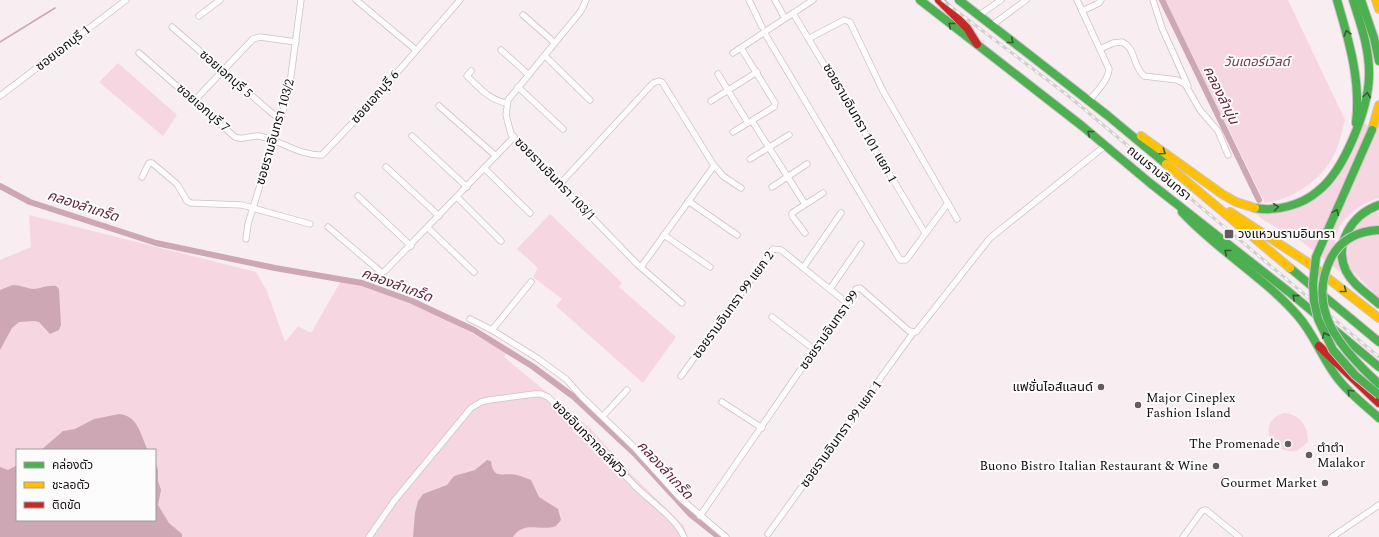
<svg xmlns="http://www.w3.org/2000/svg" width="1379" height="537" font-family="Spectral,'Noto Sans Thai',serif">
<style>
.green{fill:#f6d7e1;fill-rule:evenodd}
.water{fill:#cea7b4}
.lines{fill:none;stroke-linecap:round;stroke-linejoin:round}
.stream{stroke:#cea7b4;stroke-width:1.5}
.canal{stroke:#cea7b4;stroke-width:6}
.street-casing{stroke:#cdc3c6;stroke-width:7}
.fast-casing{stroke:#cdc3c6;stroke-width:10}
.slow-casing{stroke:#cdc3c6;stroke-width:10}
.jam-casing{stroke:#cdc3c6;stroke-width:10}
.street{stroke:#fefcfd;stroke-width:5.5}
.fast{stroke:#4caf50;stroke-width:8}
.slow{stroke:#ffc107;stroke-width:8}
.jam{stroke:#c62828;stroke-width:8}
.rail-casing{stroke:#d1cfcf;stroke-width:3}
.rail{stroke:#fcfcfc;stroke-width:1.5;stroke-dasharray:4.5;stroke-linecap:butt}
.fast-bridge-casing{stroke:#cdc3c6;stroke-width:10;stroke-linecap:butt}
.fast-bridge{stroke:#4caf50;stroke-width:8}
.oneway{stroke:#305e30}
.poi-dot{fill:#645b5e;stroke:#fcfcfc;stroke-width:1.5}
.labels{text-anchor:middle;dominant-baseline:central;stroke-width:4;stroke-linejoin:round;paint-order:stroke}
.street-label{font-size:13px;fill:#140c0f;stroke:#fcfcfc}
.park-label{font-size:13px;font-style:italic;fill:#75334e;stroke:#fcfcfc}
.poi-label{font-size:13px;fill:#140c0f;stroke:#fcfcfc;text-anchor:end}
.water-label{font-size:14px;font-style:italic;fill:#63233e;stroke:#fcfcfc}
</style>
<rect width="100%" height="100%" fill="#f8eef1"/>
<g class="green">
<path d="M1165,0h123l57,120c-3,10 -5,23 -10,33 -12,26 -41,46 -70,50z"/>
<polygon points="118,63 177,115 163,136 99,82"/>
<path d="M1379,114v84c-21,6 -42,22 -44,45 -1,9 4,20 5,29l-39,-31 -38,-21 -8,-7 66,-19 42,-72 10,8z"/>
<polygon points="1375,212 1379,212 1379,298 1351,270 1345,252 1350,233 1361,218"/>
<polygon points="550,214 622,283 619,287 676,337 643,383 556,306 562,299 533,277 538,268 517,249"/>
<path d="M29,215l227,57 11,19 18,51 13,-16 13,7 30,-52c56,11 116,44 166,71l-3,5 88,73 33,38 59,58 3,11h-687v-277l31,-13zM17,450h138v70h-138z"/>
<path d="M1284,413c16,1 24,13 24,29l-11,9c-28,4 -41,-30 -13,-38z"/>
</g>
<g class="water">
<path d="M13,285c7,0 13,3 20,4 7,0 13,-4 23,-3l3,3 2,36 -2,5 -9,4 -11,-12 -5,-1 -15,1 -7,6 -12,22v-60z"/>
<path d="M119,414c20,2 21,21 29,36h-107l22,-19 12,-2 19,-10z"/>
<path d="M487,460l4,1c2,20 13,11 26,14 2,0 11,4 14,5l8,17 19,12 3,11 -5,6c-15,6 -32,-6 -43,11h-100l2,-24 3,-12 5,-7 24,-9 7,-9 21,-6z"/>
<polygon points="155,462 158,470 158,481 161,490 158,505 169,523 182,534 182,537 0,537 0,467 8,470 17,465 17,520 155,520"/>
</g>
<g class="lines">
<polyline class="stream" points="0,42 55,8"/>
<g class="canal">
<polyline points="1162,0 1259,200"/>
<polyline points="0,186 30,202 156,243 275,268 362,283 412,301 474,330 532,366 574,397 635,454 691,515 719,537"/>
</g>
<defs>
<g id="street">
<polyline points="356,0 416,50"/>
<polyline points="586,0 581,11 508,100 506,115 511,134 637,264 682,303"/>
<polyline points="749,0 762,27"/>
<polyline points="775,0 783,15"/>
<path d="M1077,0l32,69c-1,12 -13,23 -20,32"/>
<polyline points="1153,0 1162,28 1188,86"/>
<polyline points="1082,11 1099,3 1101,0"/>
<polyline points="793,13 925,233"/>
<polyline points="523,15 555,43"/>
<polyline points="199,16 220,0"/>
<polyline points="978,16 1001,0"/>
<polyline points="991,26 1026,0"/>
<polyline points="172,27 273,114 281,119"/>
<polyline points="764,32 900,260 906,260 948,203"/>
<polyline points="810,38 844,20 850,22 883,91 957,219"/>
<path d="M1100,49l13,-6 9,-1c14,6 10,23 22,34l33,4 8,4 15,26 18,21 10,24"/>
<polyline points="501,50 529,75"/>
<path d="M139,53l96,84c9,4 15,-2 24,-1 21,4 41,20 63,19l40,-42 98,-113"/>
<polyline points="733,53 813,0"/>
<polyline points="545,56 590,100"/>
<path d="M471,71l-4,5c13,12 22,24 40,27"/>
<polyline points="718,74 748,123"/>
<polyline points="518,87 563,129"/>
<polyline points="0,96 126,0"/>
<polyline points="194,101 253,39 260,37 296,42"/>
<polyline points="711,101 757,72"/>
<polyline points="439,106 496,156"/>
<polyline points="752,121 805,204"/>
<polyline points="733,132 774,107 775,103 741,48"/>
<polyline points="412,136 467,187"/>
<polyline points="750,159 789,135"/>
<polyline points="386,167 439,216"/>
<polyline points="484,168 530,213"/>
<polyline points="142,177 149,163 152,163 177,184 187,201 191,203 242,205 310,224"/>
<polyline points="560,184 653,83 659,81 662,82 713,164 723,176 741,188"/>
<polyline points="772,187 807,164"/>
<polyline points="358,196 411,246"/>
<polyline points="457,197 501,241"/>
<polyline points="688,201 737,235"/>
<polyline points="328,227 381,272 384,272 514,137"/>
<polyline points="428,228 474,272"/>
<polyline points="805,233 792,216 792,213 823,193"/>
<polyline points="664,235 710,267"/>
<polyline points="246,239 248,224 289,91 301,0"/>
<polyline points="641,267 714,166"/>
<polyline points="803,268 841,213"/>
<polyline points="830,289 861,244"/>
<polyline points="772,317 815,350"/>
<polyline points="470,319 492,330 537,358 566,379 582,397 633,446 680,498 726,537"/>
<polyline points="492,330 531,282"/>
<polyline points="681,376 773,249 781,250 847,303"/>
<polyline points="722,402 762,428"/>
<polyline points="603,416 627,390"/>
<polyline points="700,516 856,289 860,288 909,331 916,332 990,238 1106,145"/>
<polyline points="768,534 913,333"/>
<path d="M369,537l25,-36 77,-93 10,-6 8,-2 45,-6h7l7,3c30,29 59,60 88,90 14,14 41,32 48,50"/>
<polyline points="1183,537 1202,511 1206,510 1239,537"/>
<polyline points="1332,537 1379,505"/>
</g>
<g id="fast">
<polyline points="920,0 1082,126 1150,183 1289,292 1379,367"/>
<polyline points="959,0 1107,115 1166,164"/>
<path d="M1337,0c12,41 24,80 19,123"/>
<polyline points="1361,0 1374,38 1379,61"/>
<path d="M1379,205c-26,9 -46,38 -33,66 7,14 22,23 33,33"/>
<path d="M1255,208c21,4 47,-3 63,-17 26,-20 50,-81 51,-114 1,-27 -8,-52 -16,-77"/>
<path d="M1182,212c35,38 82,65 116,104 17,19 25,45 41,64 11,14 27,26 40,38"/>
<polyline points="1290,268 1379,342"/>
</g>
<g id="slow">
<polyline points="1376,0 1379,9"/>
<polyline points="1372,130 1379,105"/>
<polyline points="1141,136 1222,194 1236,202 1255,208"/>
<polyline points="1166,164 1290,268"/>
<polyline points="1230,212 1307,262 1379,318"/>
</g>
<g id="jam">
<polyline points="939,0 967,28 977,44"/>
<polyline points="1319,346 1379,403"/>
</g>
</defs>
<use href="#street" class="street-casing"/>
<use href="#fast" class="fast-casing"/>
<use href="#slow" class="slow-casing"/>
<use href="#jam" class="jam-casing"/>
<use href="#street" class="street"/>
<use href="#fast" class="fast"/>
<use href="#slow" class="slow"/>
<use href="#jam" class="jam"/>
<defs>
<polyline id="rail" points="942,0 1071,98 1379,357"/>
</defs>
<use href="#rail" class="rail-casing"/>
<use href="#rail" class="rail"/>
<defs>
<g id="fast-bridge">
<polyline points="1372,130 1316,257 1313,284 1314,301 1318,319 1333,350 1355,375 1379,395"/>
<path d="M1379,230c-20,1 -38,9 -48,28 -26,52 11,92 48,126"/>
</g>
</defs>
<use href="#fast-bridge" class="fast-bridge-casing"/>
<use href="#fast-bridge" class="fast-bridge"/>
</g>
<defs><path id="oneway-chevron" d="M-2-3.5L2.5 0L-2 3.5" fill="none" stroke-width="1.6" stroke-linecap="round" stroke-linejoin="round"/></defs>
<g class="oneway">
<use href="#oneway-chevron" transform="translate(951 25) rotate(-141)"/>
<use href="#oneway-chevron" transform="translate(1347 33) rotate(-107)"/>
<use href="#oneway-chevron" transform="translate(1011 41) rotate(38)"/>
<use href="#oneway-chevron" transform="translate(1367 95) rotate(-82)"/>
<use href="#oneway-chevron" transform="translate(1090 133) rotate(-141)"/>
<use href="#oneway-chevron" transform="translate(1163 152) rotate(35)"/>
<use href="#oneway-chevron" transform="translate(1276 207) rotate(-7)"/>
<use href="#oneway-chevron" transform="translate(1336 212) rotate(-66)"/>
<use href="#oneway-chevron" transform="translate(1227 252) rotate(-141)"/>
<use href="#oneway-chevron" transform="translate(1344 290) rotate(38)"/>
<use href="#oneway-chevron" transform="translate(1295 297) rotate(-140)"/>
<use href="#oneway-chevron" transform="translate(1325 335) rotate(-115)"/>
<use href="#oneway-chevron" transform="translate(1350 392) rotate(-135)"/>
</g>
<g class="poi-dot">
<rect x="1224" y="229" width="10" height="10" rx="2"/>
<circle cx="1101" cy="387" r="4"/>
<circle cx="1138" cy="405" r="4"/>
<circle cx="1288" cy="444" r="4"/>
<circle cx="1309" cy="455" r="4"/>
<circle cx="1216" cy="466" r="4"/>
<circle cx="1325" cy="483" r="4"/>
</g>
<g class="labels">
<g class="street-label">
<text transform="translate(63 48) rotate(-38)">ซอยเอกบุรี 1</text>
<text transform="translate(226 74) rotate(41)">ซอยเอกบุรี 5</text>
<text transform="translate(375 97) rotate(-49)">ซอยเอกบุรี 6</text>
<text transform="translate(203 108) rotate(41)">ซอยเอกบุรี 7</text>
<text transform="translate(860 123) rotate(60)">ซอยรามอินทรา 101 แยก 1</text>
<text transform="translate(275 132) rotate(-74)">ซอยรามอินทรา 103/2</text>
<text transform="translate(1159 173) rotate(39)">ถนนรามอินทรา</text>
<text transform="translate(555 179) rotate(46)">ซอยรามอินทรา 103/1</text>
<text transform="translate(733 305) rotate(-54)">ซอยรามอินทรา 99 แยก 2</text>
<text transform="translate(829 330) rotate(-55)">ซอยรามอินทรา 99</text>
<text transform="translate(841 434) rotate(-54)">ซอยรามอินทรา 99 แยก 1</text>
<text transform="translate(590 439) rotate(46)">ซอยอินทรากอล์ฟวิว</text>
</g>
<g class="park-label">
<text x="1257" y="62">วันเดอร์เวิลด์</text>
</g>
<g class="poi-label">
<text x="1238" y="234" text-anchor="start">วงแหวนรามอินทรา</text>
<text x="1093" y="387">แฟชั่นไอส์แลนด์</text>
<text x="1146" y="398" text-anchor="start">Major Cineplex<tspan x="1146" dy="15">Fashion Island</tspan></text>
<text x="1280" y="444">The Promenade</text>
<text x="1317" y="448" text-anchor="start">ตำตำ<tspan x="1317" dy="15">Malakor</tspan></text>
<text x="1208" y="466">Buono Bistro Italian Restaurant &amp; Wine</text>
<text x="1317" y="483">Gourmet Market</text>
</g>
<g class="water-label">
<text transform="translate(1221 95) rotate(64)">คลองลำนุ่น</text>
<text transform="translate(83 206) rotate(18)">คลองลำเกร็ด</text>
<text transform="translate(397 285) rotate(20)">คลองลำเกร็ด</text>
<text transform="translate(665 470) rotate(47)">คลองลำเกร็ด</text>
</g>
</g>
<rect x="16" y="449" width="140" height="72" fill="#fcfcfc" stroke="#9f9c9d"/>
<rect x="24" y="462" width="20" height="6" fill="#4caf50" stroke="#9f9c9d"/>
<text x="52" y="469" font-size="12" fill="#140c0f">คล่องตัว</text>
<rect x="24" y="482" width="20" height="6" fill="#ffc107" stroke="#9f9c9d"/>
<text x="52" y="489" font-size="12" fill="#140c0f">ชะลอตัว</text>
<rect x="24" y="502" width="20" height="6" fill="#c62828" stroke="#9f9c9d"/>
<text x="52" y="509" font-size="12" fill="#140c0f">ติดขัด</text>
</svg>
